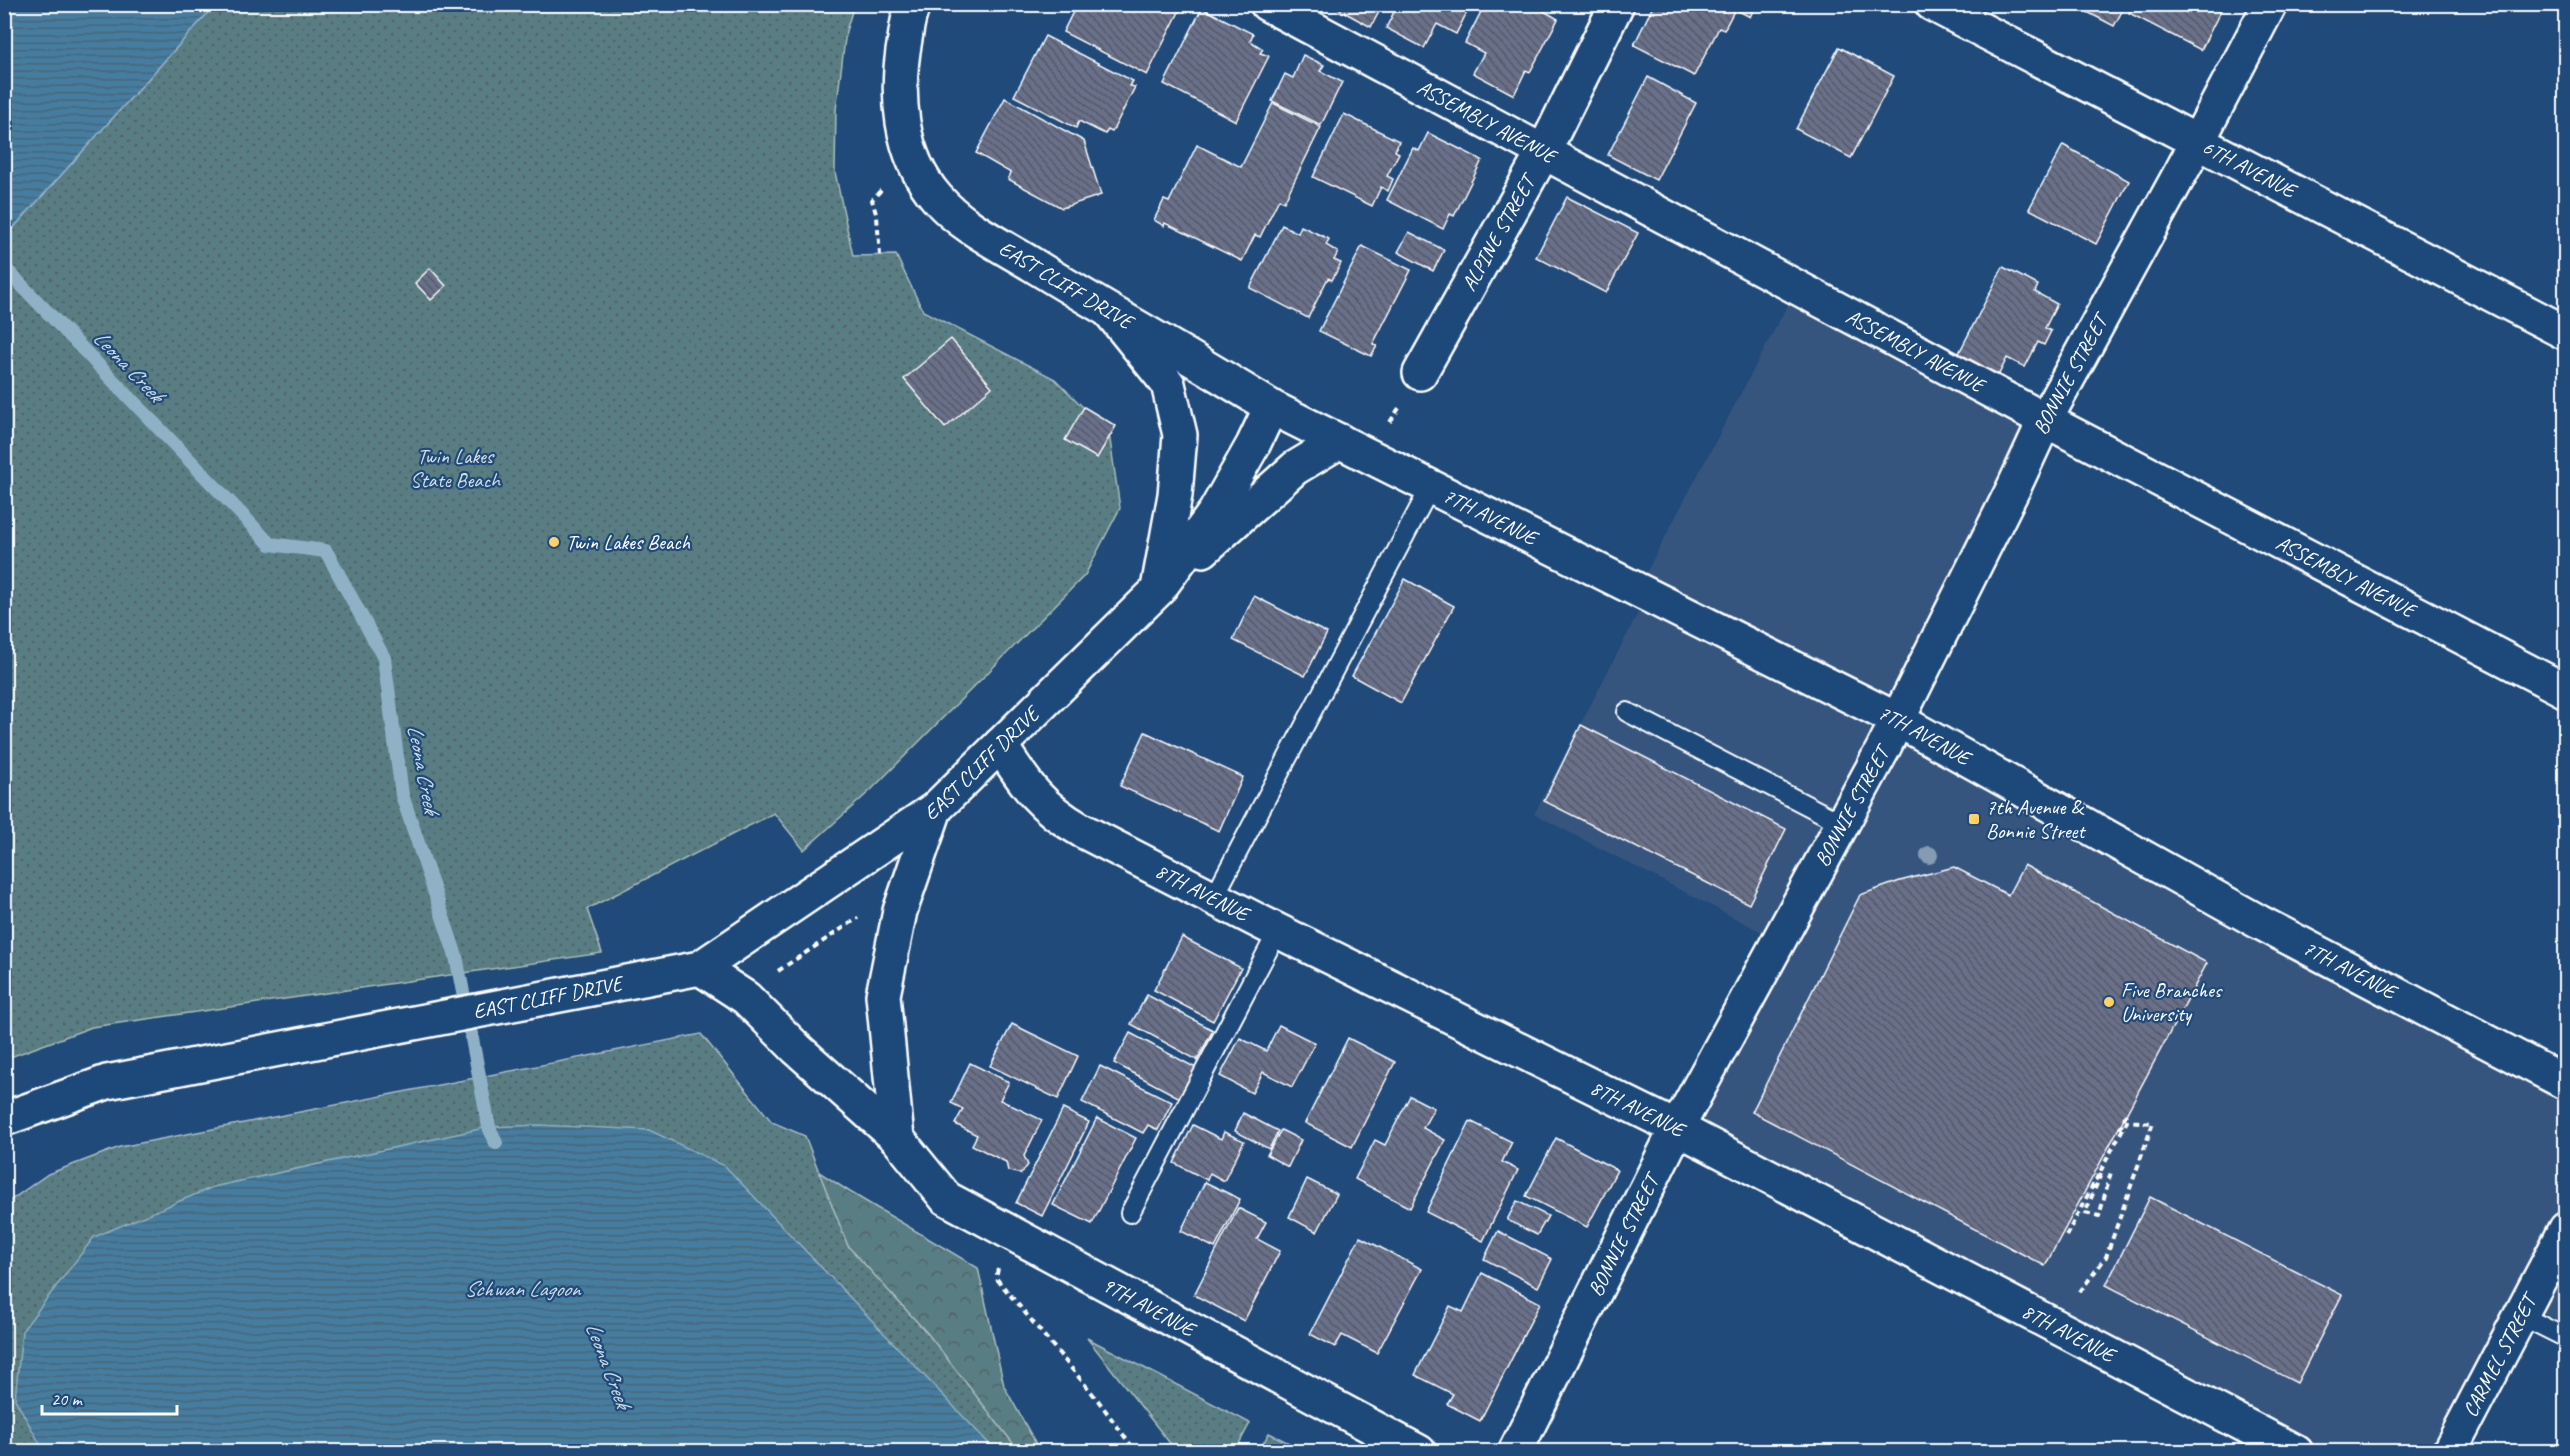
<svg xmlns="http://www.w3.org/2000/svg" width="2570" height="1456" font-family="Caveat,sans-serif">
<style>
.built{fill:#35557f}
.forest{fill:url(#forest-crowns);stroke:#acbec0;stroke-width:1.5}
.park{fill:url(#park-dots);stroke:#acbec0;stroke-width:1.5}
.water{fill:url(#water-rules);stroke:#8fb1c6;stroke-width:1.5}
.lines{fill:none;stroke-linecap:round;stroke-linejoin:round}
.stream{stroke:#8fb1c6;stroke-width:14}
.building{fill:url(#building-back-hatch);stroke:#fff;stroke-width:1.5}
.service-casing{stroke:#fff;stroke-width:22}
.minor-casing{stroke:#fff;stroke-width:38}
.tertiary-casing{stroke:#fff;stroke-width:38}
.secondary-casing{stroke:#fff;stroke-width:38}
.path{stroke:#fff;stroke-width:4;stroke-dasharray:6 4.5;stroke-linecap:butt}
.service{stroke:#1f4a7a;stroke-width:18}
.minor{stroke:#1f4a7a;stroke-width:33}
.tertiary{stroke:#1f4a7a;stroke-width:33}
.secondary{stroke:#1f4a7a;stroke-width:33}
.tree{fill:#849bb2}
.poi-dot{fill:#ffd166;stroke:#1f4a7a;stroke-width:2}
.labels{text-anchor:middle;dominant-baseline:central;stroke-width:4.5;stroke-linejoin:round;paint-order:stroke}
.street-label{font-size:21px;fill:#fff;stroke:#1f4a7a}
.park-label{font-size:21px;fill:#d6dee0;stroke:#1f4a7a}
.poi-label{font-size:21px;fill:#fff;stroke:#1f4a7a;text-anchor:start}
.water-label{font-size:22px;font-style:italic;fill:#d0dee7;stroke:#1f4a7a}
</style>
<defs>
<pattern id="forest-crowns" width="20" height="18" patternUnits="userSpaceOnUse" patternTransform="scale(1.5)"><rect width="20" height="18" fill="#597d82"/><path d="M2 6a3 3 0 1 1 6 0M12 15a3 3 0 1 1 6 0" fill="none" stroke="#526467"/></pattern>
<pattern id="park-dots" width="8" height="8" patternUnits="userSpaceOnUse" patternTransform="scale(1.5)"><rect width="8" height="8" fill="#597d82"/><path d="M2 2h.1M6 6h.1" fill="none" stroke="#526467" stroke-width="1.8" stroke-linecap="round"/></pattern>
<pattern id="water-rules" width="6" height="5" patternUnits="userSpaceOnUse" patternTransform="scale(1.5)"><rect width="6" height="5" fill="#457da0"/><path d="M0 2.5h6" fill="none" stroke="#486476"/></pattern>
<pattern id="building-back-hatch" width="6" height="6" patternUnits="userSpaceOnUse" patternTransform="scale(1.5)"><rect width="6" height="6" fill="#676f8a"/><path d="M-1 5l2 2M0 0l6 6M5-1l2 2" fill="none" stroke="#575a65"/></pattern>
</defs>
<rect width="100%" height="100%" fill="#1f4a7a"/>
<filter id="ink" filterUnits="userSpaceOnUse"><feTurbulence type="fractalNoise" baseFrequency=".0167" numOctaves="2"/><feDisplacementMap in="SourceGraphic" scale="12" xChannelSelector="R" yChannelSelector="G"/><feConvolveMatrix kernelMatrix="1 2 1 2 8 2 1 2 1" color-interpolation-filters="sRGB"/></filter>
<g filter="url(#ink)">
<polygon class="built" points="1794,293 2047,424 1893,722 2565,1070 2565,1324 2527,1304 2450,1451 2277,1451 1675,1142 1779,941 1534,814 1647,596 1637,590"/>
<polygon class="forest" points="717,1106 850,1192 978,1268 1004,1386 1040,1451 5,1452"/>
<g class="park">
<polygon points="215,5 854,5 846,31 836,110 835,172 853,256 896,255 923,311 1055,379 1109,433 1120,508 1085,575 871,790 804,850 774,813 587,909 602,953 92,1027 5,1059 5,237"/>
<polygon points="701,1034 772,1122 805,1136 848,1246 928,1334 1019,1451 5,1451 4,1205 48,1174 120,1147"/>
<polygon points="1087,1338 1250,1423 1235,1451 1176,1451"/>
<polygon points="1269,1433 1305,1451 1259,1451"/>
</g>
<g class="water">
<polygon points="5,4 215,5 5,237 4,5"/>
<polygon points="538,1125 649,1130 725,1166 996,1451 44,1451 15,1399 22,1331 94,1237 213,1187 489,1127"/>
</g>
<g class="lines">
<polyline class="stream" points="4,267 270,544 326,551 384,658 402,795 456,956 489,1127 496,1143"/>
</g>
<g class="building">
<polygon points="1077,4 1183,4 1147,75 1063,32"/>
<polygon points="1329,4 1383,4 1371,27"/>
<polygon points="1398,4 1471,4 1456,34 1437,24 1424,48 1386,28"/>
<polygon points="1485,4 1532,4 1558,19 1530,72 1526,70 1514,95 1473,73 1484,53 1465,43"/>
<polygon points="1654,4 1756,4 1750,17 1735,9 1724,30 1719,28 1694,76 1634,45"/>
<polygon points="2072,4 2126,4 2114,26"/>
<polygon points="2133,4 2224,4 2201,50 2129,13"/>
<polygon points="1202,8 1253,34 1250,41 1263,49 1260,53 1269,56 1236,121 1164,84"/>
<polygon points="1045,36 1133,81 1130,86 1135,87 1112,132 1108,130 1105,134 1079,121 1076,128 1014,96"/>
<polygon points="1839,47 1894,76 1851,158 1796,129"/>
<polygon points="1303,55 1324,65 1320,71 1342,82 1321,125 1272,101 1285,74 1293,78"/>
<polygon points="1648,77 1696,103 1656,180 1608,155"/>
<polygon points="1005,98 1084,141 1101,195 1062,208 1008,179 1011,173 976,153"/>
<polygon points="1273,103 1321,127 1284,202 1279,199 1260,237 1255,235 1242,261 1165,223 1164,226 1154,220 1164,200 1169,202 1197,145 1241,167"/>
<polygon points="1344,114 1399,141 1395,151 1399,153 1387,176 1393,179 1388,191 1381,187 1372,206 1313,177"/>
<polygon points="1428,133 1482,160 1454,216 1450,214 1443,229 1387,200 1413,148 1419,151"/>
<polygon points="2063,145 2129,181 2096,244 2029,209"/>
<polygon points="1567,197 1638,233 1606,293 1536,257"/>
<polygon points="1282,225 1298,233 1301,226 1329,239 1326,245 1338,252 1334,260 1341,263 1332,280 1328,278 1308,318 1250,288"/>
<polygon points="1409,232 1444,250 1433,271 1398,252"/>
<polygon points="1362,246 1411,270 1373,344 1377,346 1371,356 1319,331"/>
<polygon points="2003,267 2038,285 2035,292 2057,304 2045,328 2051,331 2044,345 2038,342 2025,367 2007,358 1998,376 1958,355"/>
<polygon points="430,268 446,286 431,300 415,283"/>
<polygon points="951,339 992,387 945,428 904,379"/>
<polygon points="1084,407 1116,426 1097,458 1065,440"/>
<polygon points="1405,579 1454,606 1401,703 1352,676"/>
<polygon points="1254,596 1327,633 1305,676 1233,640"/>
<polygon points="1581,725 1786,829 1749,904 1544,801"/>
<polygon points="1145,732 1243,777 1219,831 1120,786"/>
<polygon points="2024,865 2207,963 2045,1266 1752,1112 1860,895 1900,881 1954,867 2008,895"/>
<polygon points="1182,937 1241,968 1213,1021 1154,990"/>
<polygon points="1147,995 1213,1030 1197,1060 1131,1024"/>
<polygon points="1012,1024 1078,1056 1058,1099 990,1066"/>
<polygon points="1279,1025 1315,1043 1292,1087 1263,1072 1252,1093 1220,1076 1240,1038 1266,1051"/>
<polygon points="1130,1033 1196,1068 1180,1098 1114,1063"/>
<polygon points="1348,1038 1395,1062 1352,1147 1305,1123"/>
<polygon points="970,1063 1009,1082 1000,1100 1042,1120 1024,1156 1028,1165 1021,1174 1008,1171 1006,1162 972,1145 977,1135 955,1124 963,1109 951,1103"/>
<polygon points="1100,1066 1172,1102 1158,1130 1148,1125 1143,1133 1082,1102"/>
<polygon points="1410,1096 1434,1108 1423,1128 1445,1140 1410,1208 1355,1179 1375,1140 1385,1145"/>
<polygon points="1063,1109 1089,1122 1042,1216 1016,1203"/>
<polygon points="1243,1113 1278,1131 1269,1149 1235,1131"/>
<polygon points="1097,1118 1136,1138 1092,1224 1053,1205"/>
<polygon points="1470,1121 1512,1142 1502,1162 1518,1170 1483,1241 1426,1212"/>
<polygon points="1193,1125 1221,1139 1224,1132 1244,1141 1224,1181 1210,1173 1207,1180 1174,1163"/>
<polygon points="1281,1130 1301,1140 1288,1167 1267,1155"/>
<polygon points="1556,1138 1617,1170 1587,1227 1526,1196"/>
<polygon points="1307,1179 1337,1194 1317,1232 1289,1217"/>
<polygon points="1205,1182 1240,1199 1215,1248 1181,1231"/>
<polygon points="2150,1197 2342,1295 2297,1383 2106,1285"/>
<polygon points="1517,1201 1548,1216 1537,1235 1507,1220"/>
<polygon points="1238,1208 1266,1222 1257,1239 1280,1251 1244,1321 1194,1295"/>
<polygon points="1498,1231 1552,1259 1538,1287 1484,1259"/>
<polygon points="1360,1237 1422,1269 1377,1353 1342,1335 1335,1347 1310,1334"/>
<polygon points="1482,1273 1540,1303 1480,1421 1447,1404 1453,1394 1415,1375 1450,1306 1463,1312"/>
</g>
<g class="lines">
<defs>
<g id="service">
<polyline points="1627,712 1843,824"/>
<polyline points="1214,897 1431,486"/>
<polyline points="1130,1213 1278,931"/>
<polyline points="2520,1315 2566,1338"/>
</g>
<g id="minor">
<path id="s1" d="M1267,4l778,416 521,271"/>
<path id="s2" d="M1932,4l634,329"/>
<path id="s3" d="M1420,373l123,-220 74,-149"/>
<path id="s4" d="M1000,745c26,40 39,61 81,85l197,101 399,197 619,324"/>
<path id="s5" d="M700,968l46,30 51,51 100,89 49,60 473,254"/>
<polyline points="897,1138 883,995 900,911 935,809"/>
<path id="s6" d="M1515,1452l162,-324 206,-379 131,-262 31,-67 153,-279 72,-137"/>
<path id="s7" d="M2449,1452l117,-223"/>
</g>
<g id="tertiary">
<path id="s8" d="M914,4c-6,11 -7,23 -9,35 -10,54 -6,116 32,159 25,29 64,47 96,67 79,49 160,93 238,142"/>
</g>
<g id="secondary">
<polyline points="1110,312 1168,384 1180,435 1175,495 1159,583"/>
<polyline points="1203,550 1295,468 1340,441"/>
<path id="s9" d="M4,1119l103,-37 593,-114 235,-159 223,-219 57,-78 38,-67 18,-38 627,313 361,202 307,161"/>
</g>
</defs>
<use href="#service" class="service-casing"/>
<use href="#minor" class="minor-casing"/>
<use href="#tertiary" class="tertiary-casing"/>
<use href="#secondary" class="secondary-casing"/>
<g class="path">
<polyline points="880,255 877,217 872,200 882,189"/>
<polyline points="1390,422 1401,405"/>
<polyline points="778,971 858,918"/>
<polyline points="2120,1129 2126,1114"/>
<polyline points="2101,1174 2085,1213 2099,1216 2111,1172"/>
<polyline points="2066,1236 2127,1121 2153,1123 2106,1257 2079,1293"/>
<polyline points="998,1269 996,1278 1097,1399 1136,1452"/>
</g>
<use href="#service" class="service"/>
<use href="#minor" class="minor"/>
<use href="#tertiary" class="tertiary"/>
<use href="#secondary" class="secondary"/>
</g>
<circle class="tree" cx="1929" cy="855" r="9"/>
</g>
<g class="poi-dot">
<circle cx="554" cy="542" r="6"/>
<rect x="1968" y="813" width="12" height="12" rx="3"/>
<circle cx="2109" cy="1002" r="6"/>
</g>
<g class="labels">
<g class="street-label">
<text stroke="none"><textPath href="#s1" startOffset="249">ASSEMBLY AVENUE</textPath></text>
<text stroke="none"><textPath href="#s2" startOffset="357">6TH AVENUE</textPath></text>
<text stroke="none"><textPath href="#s3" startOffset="160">ALPINE STREET</textPath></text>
<text stroke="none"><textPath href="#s8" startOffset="360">EAST CLIFF DRIVE</textPath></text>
<text stroke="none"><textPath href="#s1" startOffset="735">ASSEMBLY AVENUE</textPath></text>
<text stroke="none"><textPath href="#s6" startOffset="1212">BONNIE STREET</textPath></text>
<text stroke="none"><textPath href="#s9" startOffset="1770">7TH AVENUE</textPath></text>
<text stroke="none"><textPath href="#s1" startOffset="1221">ASSEMBLY AVENUE</textPath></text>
<text stroke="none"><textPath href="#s9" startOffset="2256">7TH AVENUE</textPath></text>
<text stroke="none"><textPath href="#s9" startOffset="1062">EAST CLIFF DRIVE</textPath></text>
<text stroke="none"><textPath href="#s6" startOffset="728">BONNIE STREET</textPath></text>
<text stroke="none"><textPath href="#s4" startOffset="255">8TH AVENUE</textPath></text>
<text stroke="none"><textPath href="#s9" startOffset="2742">7TH AVENUE</textPath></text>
<text stroke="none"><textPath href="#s9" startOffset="558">EAST CLIFF DRIVE</textPath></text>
<text stroke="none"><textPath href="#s4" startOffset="741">8TH AVENUE</textPath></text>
<text stroke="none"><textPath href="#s6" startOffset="242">BONNIE STREET</textPath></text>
<text stroke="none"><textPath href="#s5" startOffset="568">9TH AVENUE</textPath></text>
<text stroke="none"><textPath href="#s4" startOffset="1227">8TH AVENUE</textPath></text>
<text stroke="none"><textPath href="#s7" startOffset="108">CARMEL STREET</textPath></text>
</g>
<g class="park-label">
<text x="455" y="456">Twin Lakes<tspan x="455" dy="24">State Beach</tspan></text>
</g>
<g class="poi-label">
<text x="566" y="542">Twin Lakes Beach</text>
<text x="1986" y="807">7th Avenue &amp;<tspan x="1986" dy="24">Bonnie Street</tspan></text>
<text x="2121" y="990">Five Branches<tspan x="2121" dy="24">University</tspan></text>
</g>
<g class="water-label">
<text transform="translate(128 366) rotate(46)">Leona Creek</text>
<text transform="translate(423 769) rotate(79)">Leona Creek</text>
<text x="522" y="1289">Schwan Lagoon</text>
<text transform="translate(608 1365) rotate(69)">Leona Creek</text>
</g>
</g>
<rect width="2570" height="1456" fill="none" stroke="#1f4a7a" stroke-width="24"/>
<rect x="12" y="12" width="2546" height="1432" fill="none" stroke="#fff" stroke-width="2" filter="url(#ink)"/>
<path d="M42 1405v9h135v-9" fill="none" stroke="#ffffff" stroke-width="3"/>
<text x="51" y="1405" font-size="18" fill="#ffffff" stroke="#1f4a7a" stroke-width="4.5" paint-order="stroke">20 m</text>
</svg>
